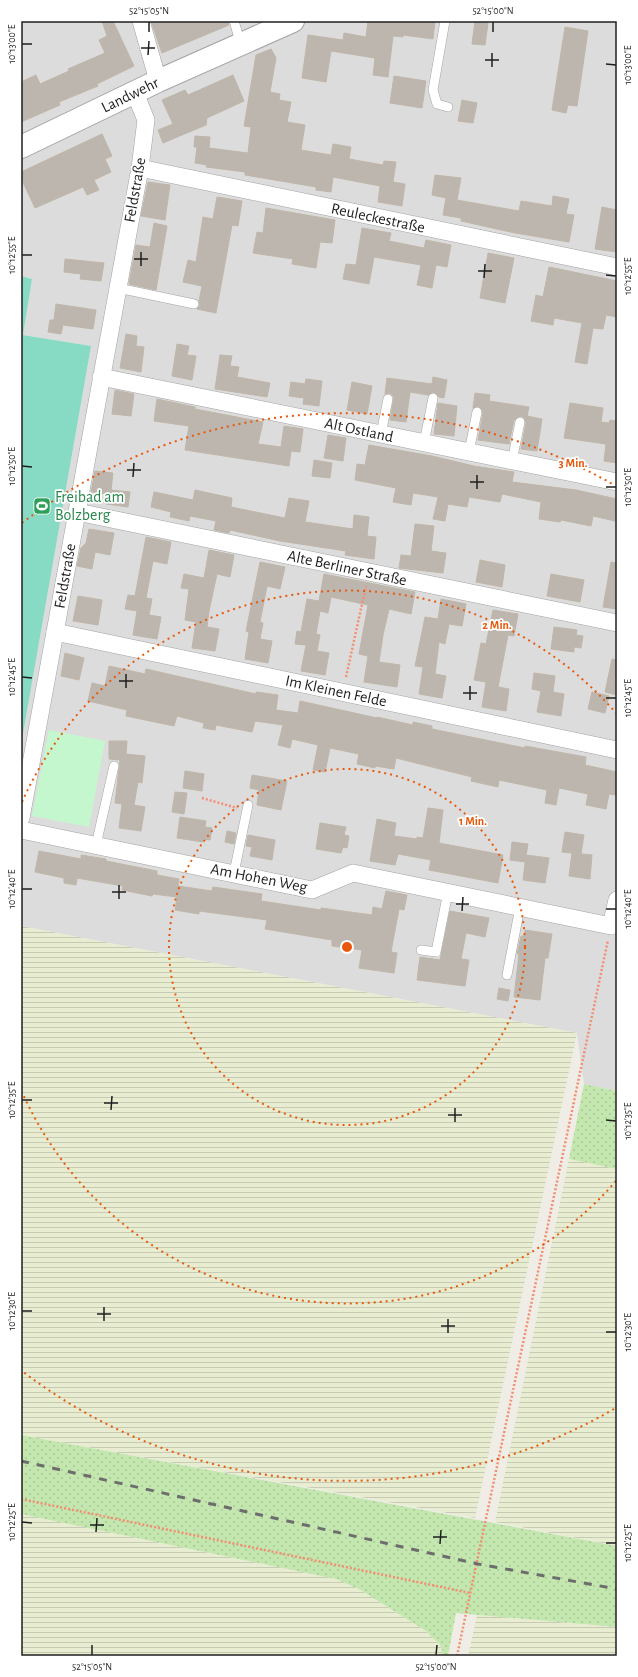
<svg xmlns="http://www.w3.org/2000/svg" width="638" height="1677" font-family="'Alegreya Sans',sans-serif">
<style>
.residential{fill:#dddcdc}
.farmland{fill:url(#farmland-rules)}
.grass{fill:url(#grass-dots)}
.park{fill:#c5f7ce}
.pitch{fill:#87dac4}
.building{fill:#bcb6af;stroke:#c0b6a8}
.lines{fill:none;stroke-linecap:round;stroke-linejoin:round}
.service-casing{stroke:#a3a3a3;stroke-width:10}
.minor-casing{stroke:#a3a3a3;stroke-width:18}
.tertiary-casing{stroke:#a3a3a3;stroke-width:24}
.path{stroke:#f38e73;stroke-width:2.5;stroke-dasharray:2 2;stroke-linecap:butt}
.service{stroke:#fff;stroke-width:9}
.minor{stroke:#fff;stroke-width:17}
.tertiary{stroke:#fff;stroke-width:22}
.rail{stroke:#6d6d6d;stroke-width:3;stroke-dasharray:8 8;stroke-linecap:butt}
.ticks{fill:none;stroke:#1f1f1f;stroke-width:1.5}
.ring{fill:none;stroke:#e8590c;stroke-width:2;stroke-dasharray:2 4}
.labels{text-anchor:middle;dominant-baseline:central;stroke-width:3.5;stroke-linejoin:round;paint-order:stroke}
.street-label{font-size:16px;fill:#1f1f1f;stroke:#fff}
.leisure-label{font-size:16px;fill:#27864d;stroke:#fff;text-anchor:start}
.centre{fill:#e8590c;stroke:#fff;stroke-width:2}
.ring-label{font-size:12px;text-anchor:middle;font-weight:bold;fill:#e8590c;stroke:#fff;stroke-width:3.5;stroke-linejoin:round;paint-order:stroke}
.neatline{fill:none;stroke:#1f1f1f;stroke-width:1.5}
.ticks-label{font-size:10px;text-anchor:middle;fill:#1f1f1f}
</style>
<defs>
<pattern id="farmland-rules" width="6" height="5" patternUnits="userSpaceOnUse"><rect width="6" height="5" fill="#e8edd2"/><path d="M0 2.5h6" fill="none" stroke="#c7cbb4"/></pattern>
<pattern id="grass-dots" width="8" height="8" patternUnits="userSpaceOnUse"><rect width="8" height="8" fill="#c3e7ae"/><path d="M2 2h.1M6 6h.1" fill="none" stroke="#a7c695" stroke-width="1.8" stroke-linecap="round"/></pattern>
</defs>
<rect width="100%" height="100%" fill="#efede5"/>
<polygon class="residential" points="21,21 617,21 617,1091 584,1084 577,1033 21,926 21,745 91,346 23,335 32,279 21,276"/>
<g class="farmland">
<polygon points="21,926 577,1033 475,1518 21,1435"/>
<polygon points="569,1159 617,1169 617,1546 495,1522"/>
<polygon points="21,1514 336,1579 359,1589 426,1631 441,1646 443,1656 21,1656"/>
<polygon points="477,1615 617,1627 617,1656 468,1656"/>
</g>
<g class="grass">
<polygon points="584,1084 617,1091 617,1169 569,1159"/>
<polygon points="21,1435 617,1546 617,1627 456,1613 448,1656 443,1656 441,1646 426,1631 359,1589 336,1579 21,1514"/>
</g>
<polygon class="park" points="49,730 105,741 89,827 32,816"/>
<polygon class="pitch" points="21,276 32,279 23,335 91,346 21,745"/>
<g class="building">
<polygon points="102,21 113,21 134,66 97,84 98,86 59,102 60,105 21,122 21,82 36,75 40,84 69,71 68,69 105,53 99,40 107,36"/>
<polygon points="151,21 228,21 229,25 162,53"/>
<polygon points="368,21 435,21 433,39 403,35 403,37 393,36 388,77 373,75 375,58 331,51 326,82 302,78 308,35 343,40 344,33 366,37"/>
<polygon points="475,21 488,23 485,45 472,44"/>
<polygon points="565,27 588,31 577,106 568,105 566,113 552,110"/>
<polygon points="271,49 276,58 270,92 280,94 279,100 291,102 287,122 305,125 301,150 331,155 333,144 351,147 349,159 383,165 384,161 396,162 393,182 405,184 402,206 378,202 380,186 333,177 331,192 316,190 316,187 245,175 245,172 206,167 207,165 195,163 197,147 194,147 195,136 210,137 209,148 248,153 251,127 244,126 256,55"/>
<polygon points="233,75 244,101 207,118 206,125 163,143 158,130 173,124 162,100 185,90 188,95"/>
<polygon points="394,76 426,81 422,108 390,103"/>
<polygon points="462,100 477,103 473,123 458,121"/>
<polygon points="102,134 112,156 105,159 111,172 94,180 99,190 87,195 83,187 35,208 21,178 21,172"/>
<polygon points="435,175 461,178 457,200 519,211 521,201 552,206 553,196 569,199 566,214 574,215 569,242 515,233 461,221 461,218 443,215 446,198 432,195"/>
<polygon points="148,182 170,185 165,220 141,216"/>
<polygon points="217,197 242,201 238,226 232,225 216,313 197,309 200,305 199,301 202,286 183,282 188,260 196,262 203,217 213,219"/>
<polygon points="602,207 617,210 615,226 617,227 617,252 595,249"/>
<polygon points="266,208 335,220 332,243 320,242 316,268 292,264 293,259 253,253 257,232 263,233"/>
<polygon points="154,223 167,226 156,290 129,284 136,245 150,247"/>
<polygon points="362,228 391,233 389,241 424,248 426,240 451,245 447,267 436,265 432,288 417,285 421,265 374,257 369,284 343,279 346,264 356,265"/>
<polygon points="488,253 514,258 505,303 480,298"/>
<polygon points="65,259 104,263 101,281 80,279 81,274 64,272"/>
<polygon points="549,267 617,281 617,317 606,315 603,329 593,328 587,364 575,362 582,323 554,318 553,325 531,321 536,295 543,297"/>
<polygon points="56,304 96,310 93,329 63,325 61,334 48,332 50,320 54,320"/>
<polygon points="126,334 137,336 136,346 144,347 141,372 120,368"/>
<polygon points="177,344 189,346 187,355 196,356 192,380 172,376"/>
<polygon points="220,355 232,356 230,366 239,367 237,377 270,383 267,397 215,389"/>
<polygon points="433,377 447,380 444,398 439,397 434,392 428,395 410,392 406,422 390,420 394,397 390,393 385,394 387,378 432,384"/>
<polygon points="306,379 322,381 319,406 303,404 304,398 289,396 291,382 305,384"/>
<polygon points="352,382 372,386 367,414 347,410"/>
<polygon points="115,390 134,394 131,416 112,414"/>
<polygon points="475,393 490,395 489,401 529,407 527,416 542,419 537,451 521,449 526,423 524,418 521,416 514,420 509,444 478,440 483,413 479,406 473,408"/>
<polygon points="157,399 195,407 195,409 263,422 258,444 281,447 284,426 303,429 300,452 291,451 289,466 185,450 189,426 154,421"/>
<polygon points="438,403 457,406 454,436 434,434"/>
<polygon points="570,403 603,408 601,422 609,423 610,420 617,421 617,463 604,461 606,444 564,438"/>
<polygon points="328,435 346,438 343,461 324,458"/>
<polygon points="369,445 432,456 474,466 514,472 512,482 576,490 617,499 615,521 593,516 591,526 561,520 560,522 539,519 541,502 502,494 500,502 469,497 467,507 448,504 445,521 433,519 438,497 413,493 411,505 393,502 396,488 355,480 357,464 365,465"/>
<polygon points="314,460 332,463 330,478 312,476"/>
<polygon points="95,471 113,473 111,490 130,492 128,507 106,504 108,494 91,492"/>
<polygon points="195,490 232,498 231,507 285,518 289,498 309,501 305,522 353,529 354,515 369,517 367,536 376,537 374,559 345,555 346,551 280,541 230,530 229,533 214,530 216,521 190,516 189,521 170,517 171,512 151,507 154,492 193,500"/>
<polygon points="415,524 434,526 431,551 446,553 443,573 399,568 401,555 411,556"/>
<polygon points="89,529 114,533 110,555 95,552 92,569 77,566 81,548 86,543"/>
<polygon points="146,537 171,542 167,564 153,561 146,598 152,599 149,615 161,617 157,639 133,635 137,611 125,609 128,595 135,596"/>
<polygon points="209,550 234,555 230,577 217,574 209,611 207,627 219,629 215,651 192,648 196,622 185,620 189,589 181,588 184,574 204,578"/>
<polygon points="480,560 505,565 502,587 476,582"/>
<polygon points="260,562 285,567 280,589 267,586 260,622 263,623 260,639 272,641 268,663 245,659 249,632 246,631"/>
<polygon points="611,562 617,563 617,609 603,607"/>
<polygon points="324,574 415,592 411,614 389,609 383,635 379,662 400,665 397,687 364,682 368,656 359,654 368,605 331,597 328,613 320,611 316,634 320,635 317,651 329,653 325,675 301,671 306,645 295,644 297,631 301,632 307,599 319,601"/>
<polygon points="551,574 584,580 580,602 547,596"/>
<polygon points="78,596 102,600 98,625 73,621"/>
<polygon points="441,599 466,604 462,626 449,624 445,644 439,642 435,674 446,676 442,698 419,694 423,667 415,666 425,617 438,619"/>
<polygon points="493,610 518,614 514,636 508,635 498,687 509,689 506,711 482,707 486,682 474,680 481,643 486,644"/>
<polygon points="554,627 577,630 576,635 583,636 581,648 574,647 574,652 551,649"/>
<polygon points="65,653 84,658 79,680 61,676"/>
<polygon points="612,659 617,660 617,695 605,692"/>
<polygon points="109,666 145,674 146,669 256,694 256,692 278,695 276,710 298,713 300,701 377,718 377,717 413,725 413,722 432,726 432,729 525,748 525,746 586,757 585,765 617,772 617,795 609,794 606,809 586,805 588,794 559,788 556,805 545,803 547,790 499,780 498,787 471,781 472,777 396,758 394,769 375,766 375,768 357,764 359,754 330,748 325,772 313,770 318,745 292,739 290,748 278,745 283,725 255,721 252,732 216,725 215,730 203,728 204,723 177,716 174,726 126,716 127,710 88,701 92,683 105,686"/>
<polygon points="534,673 555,676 553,692 564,694 561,716 537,712 541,691 532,689"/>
<polygon points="592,692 609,696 605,713 588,709"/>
<polygon points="109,741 127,741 126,754 145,756 142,783 138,782 134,805 145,807 141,831 119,828 122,804 115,803 120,760 109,759"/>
<polygon points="185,771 204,774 202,791 183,788"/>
<polygon points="252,775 287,781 281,810 257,805 259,790 250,788"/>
<polygon points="175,792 187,793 184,814 172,812"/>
<polygon points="428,808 443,810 439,843 503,855 498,883 429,870 431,860 398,854 395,865 370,861 377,819 396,823 394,836 417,839 417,837 423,838"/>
<polygon points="180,817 206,821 205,827 212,828 210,840 203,839 203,842 177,838"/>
<polygon points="320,823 346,827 344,835 349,836 347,848 343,847 341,853 316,849"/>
<polygon points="227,831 236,833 234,844 225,842"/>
<polygon points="565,832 584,835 581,854 562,852"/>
<polygon points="248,835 275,840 272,860 250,856 252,847 246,846"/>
<polygon points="512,842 528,844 525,862 510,860"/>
<polygon points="39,851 81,859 81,855 106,859 106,861 157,871 157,875 179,879 178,886 212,891 213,887 262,894 261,901 321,910 321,908 372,915 373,907 382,909 386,891 407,895 404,910 399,909 391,952 397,953 394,973 359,968 362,950 332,946 332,940 265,929 267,920 199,911 199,914 175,910 177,897 153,894 152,896 122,890 123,886 77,878 76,885 64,883 64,878 35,872"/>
<polygon points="572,853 592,855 590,879 569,876"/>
<polygon points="526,855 549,858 545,883 523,880"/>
<polygon points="450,911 489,918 485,937 466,933 461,959 469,960 465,986 417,980 420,957 440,960"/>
<polygon points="525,930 552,934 548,958 545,958 540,1000 514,997 519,954 517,954 521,936 524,936"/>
<polygon points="499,988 510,990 508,1001 497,999"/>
</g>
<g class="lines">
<defs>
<g id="service">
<polyline points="234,21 241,45"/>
<polyline points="445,21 433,90 437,104 448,107"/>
<polyline points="118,288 194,304"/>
<polyline points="381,434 388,399"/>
<polyline points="424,443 433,398"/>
<polyline points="469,452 477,412"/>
<polyline points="512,461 520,422"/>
<polyline points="96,845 114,766"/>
<polyline points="234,873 248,805"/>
<polyline points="421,950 436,952 448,892"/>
<polyline points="507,975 520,907"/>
</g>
<g id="minor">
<polyline points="141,21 158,81"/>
<polyline points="140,168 617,267"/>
<polyline points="101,377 617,482"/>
<polyline points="77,512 617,623"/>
<polyline points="55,632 617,750"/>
<polyline points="21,818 140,168 146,120 135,93"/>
<polyline points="21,830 312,890 353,873 611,926 617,900"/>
</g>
<polyline id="tertiary" points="21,147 158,81 293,21"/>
</defs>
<use href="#service" class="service-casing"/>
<use href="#minor" class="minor-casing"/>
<use href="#tertiary" class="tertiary-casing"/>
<g class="path">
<polyline points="346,677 366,586"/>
<polyline points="202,798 237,808"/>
<polyline points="21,1499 470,1593"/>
<polyline points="457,1656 608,940"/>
</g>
<use href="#service" class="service"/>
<use href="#minor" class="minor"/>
<use href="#tertiary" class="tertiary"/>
<polyline class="rail" points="21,1461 478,1564 617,1589"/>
</g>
<path class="ticks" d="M149,32v-10M493,32v-10M22,44h10M141,48h14M148,55l1,-14M485,60h14M606,64l10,1M492,67v-14M22,255h10M134,259h14M141,266v-14M478,271h14M606,275l10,1M484,278l1,-14M22,466l10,1M127,470h14M133,477l1,-14M470,482h14M606,487h10M477,489v-14M22,677l10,1M119,681h14M126,688v-14M463,693h14M606,698h10M470,700v-14M22,889h10M112,892h14M119,899v-14M456,904h13M606,909h10M462,911l1,-14M22,1100h10M104,1103h14M111,1110l1,-14M448,1115h14M606,1120l10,1M455,1122v-14M22,1311h10M97,1314h14M104,1321v-14M441,1326h14M606,1332h10M448,1333v-14M22,1522l10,1M90,1525h14M96,1532l1,-14M433,1537h14M606,1543h10M440,1544l1,-14M92,1655v-10M436,1655l1,-10"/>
<g class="ring">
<circle cx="347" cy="947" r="178"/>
<path d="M616 1181A356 356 0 0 1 22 1092M22 802A356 356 0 0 1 616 713"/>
<path d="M614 1409A534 534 0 0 1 22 1371M22 523A534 534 0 0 1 614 485"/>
</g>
<defs>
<symbol id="stadium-square" viewBox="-11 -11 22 22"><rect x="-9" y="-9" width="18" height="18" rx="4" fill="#2e9e5b" stroke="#fff"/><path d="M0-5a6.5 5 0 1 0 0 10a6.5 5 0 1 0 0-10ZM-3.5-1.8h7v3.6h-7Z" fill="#fff"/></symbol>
</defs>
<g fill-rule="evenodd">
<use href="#stadium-square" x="32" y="496" width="20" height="20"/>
</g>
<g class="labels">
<g class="street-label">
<text transform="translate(130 95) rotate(-26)">Landwehr</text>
<text transform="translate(135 190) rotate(-80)">Feldstraße</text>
<text transform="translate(378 218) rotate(12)">Reuleckestraße</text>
<text transform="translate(359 430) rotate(12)">Alt Ostland</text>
<text transform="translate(347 568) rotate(12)">Alte Berliner Straße</text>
<text transform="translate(65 576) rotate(-80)">Feldstraße</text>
<text transform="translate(336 691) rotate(12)">Im Kleinen Felde</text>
<text transform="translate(259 878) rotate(11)">Am Hohen Weg</text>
</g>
<g class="leisure-label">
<text x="55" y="497">Freibad am<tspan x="55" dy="18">Bolzberg</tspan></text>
</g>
</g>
<circle cx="347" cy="947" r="6" class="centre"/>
<g class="ring-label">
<text x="573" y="467">3 Min.</text>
<text x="497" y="629">2 Min.</text>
<text x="473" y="825">1 Min.</text>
</g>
<rect width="638" height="1677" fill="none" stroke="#ffffff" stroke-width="44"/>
<rect x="22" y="22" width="594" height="1633" class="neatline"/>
<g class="ticks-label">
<text x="149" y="14">52°15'05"N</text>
<text x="493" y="14">52°15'00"N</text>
<text transform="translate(11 44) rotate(-90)" y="4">10°13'00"E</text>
<text transform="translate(627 65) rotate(-90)" y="4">10°13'00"E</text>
<text transform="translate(11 255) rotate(-90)" y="4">10°12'55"E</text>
<text transform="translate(627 276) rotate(-90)" y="4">10°12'55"E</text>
<text transform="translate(11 466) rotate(-90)" y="4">10°12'50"E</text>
<text transform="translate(627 487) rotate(-90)" y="4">10°12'50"E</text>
<text transform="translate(11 677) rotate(-90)" y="4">10°12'45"E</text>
<text transform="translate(627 698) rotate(-90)" y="4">10°12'45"E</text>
<text transform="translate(11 889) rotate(-90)" y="4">10°12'40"E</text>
<text transform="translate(627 909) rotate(-90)" y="4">10°12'40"E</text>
<text transform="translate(11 1100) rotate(-90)" y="4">10°12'35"E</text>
<text transform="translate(627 1121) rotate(-90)" y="4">10°12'35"E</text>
<text transform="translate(11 1311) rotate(-90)" y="4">10°12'30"E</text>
<text transform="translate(627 1332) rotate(-90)" y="4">10°12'30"E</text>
<text transform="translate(11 1522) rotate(-90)" y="4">10°12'25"E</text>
<text transform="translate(627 1543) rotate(-90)" y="4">10°12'25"E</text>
<text x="92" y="1670">52°15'05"N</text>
<text x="436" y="1670">52°15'00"N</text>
</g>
</svg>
